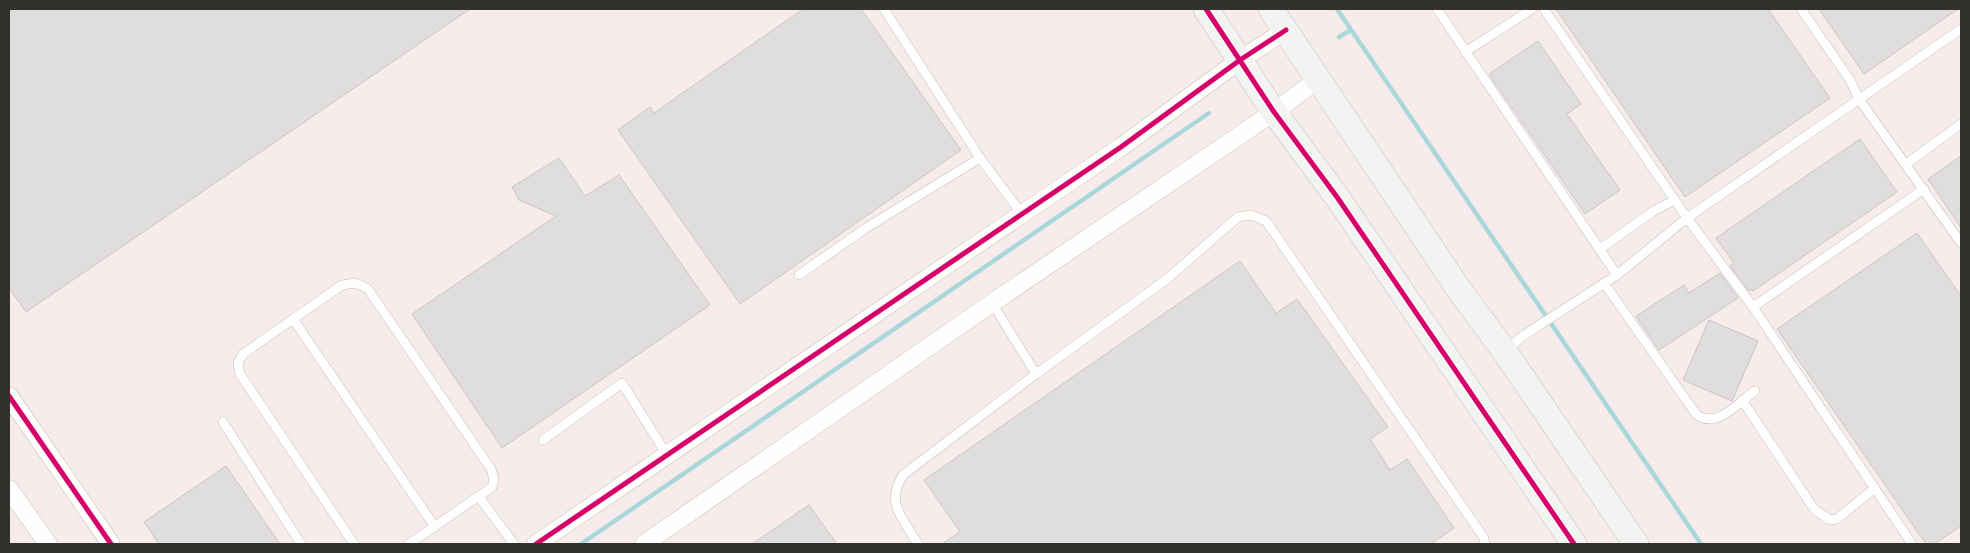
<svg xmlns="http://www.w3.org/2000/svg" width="1970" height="553" font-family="'Asap Condensed',sans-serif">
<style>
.industrial{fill:#f8ebec}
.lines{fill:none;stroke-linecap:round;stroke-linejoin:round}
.stream{stroke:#aad8da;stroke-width:4.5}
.building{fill:#e0dedd;stroke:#c8c6c5}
.lane-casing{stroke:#c1bfbd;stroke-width:10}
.street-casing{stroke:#c1bfbd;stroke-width:19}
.secondary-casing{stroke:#c1bfbd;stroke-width:26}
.lane{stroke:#fefefd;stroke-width:9}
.street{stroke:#fefefd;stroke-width:18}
.secondary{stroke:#f2f4f1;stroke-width:25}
.cycleway-casing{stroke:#fcf8f1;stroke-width:8}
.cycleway{stroke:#d6006c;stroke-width:5}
</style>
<rect width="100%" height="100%" fill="#f9f7f4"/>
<rect class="industrial" x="9" y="9" width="1952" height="535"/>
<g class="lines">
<g class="stream">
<polyline points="1337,9 1701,544"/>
<polyline points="1339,37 1351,30"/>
<polyline points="581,544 1209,113"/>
</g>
</g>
<g class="building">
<polygon points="9,9 470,9 26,312 9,288"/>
<polygon points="803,9 861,9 961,150 740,304 618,130 650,107 654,113"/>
<polygon points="1556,9 1768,9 1830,98 1685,197"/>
<polygon points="1819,9 1958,9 1864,74"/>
<polygon points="1538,41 1581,104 1567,114 1620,190 1585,214 1489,74"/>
<polygon points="1860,139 1897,192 1753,291 1752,289 1749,291 1730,266 1734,263 1716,238"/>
<polygon points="1961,156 1961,228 1928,179"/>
<polygon points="559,158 585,196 619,175 710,305 502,448 412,314 556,216 519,200 512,187"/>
<polygon points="1917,233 1961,296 1961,526 1934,544 1926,544 1777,329"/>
<polygon points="1240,261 1276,313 1297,299 1388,427 1370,439 1390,470 1407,459 1454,528 1431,544 942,544 960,532 924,480"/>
<polygon points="1720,273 1738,298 1659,350 1636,316 1684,285 1689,293"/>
<polygon points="1709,320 1758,341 1732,401 1683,380"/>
<polygon points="226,466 280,544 159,544 144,522"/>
<polygon points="809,505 837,544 752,544"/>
</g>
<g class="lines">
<defs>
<g id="lane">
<polyline points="884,9 980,158 1022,214"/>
<polyline points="1437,9 1617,275"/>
<polyline points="1544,9 1687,218 1753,307 1912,544"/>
<polyline points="1801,9 1850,80 1859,99 1961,243"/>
<polyline points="1465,52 1532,9"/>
<polyline points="1906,164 1961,124"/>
<polyline points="1600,249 1655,210 1675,200"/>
<polyline points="799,275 866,228 980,158"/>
<path d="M1604,283l92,131c20,16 42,-11 59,-23"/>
<polyline points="992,303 1036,374 1167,279 1238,217 1251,215 1266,221 1484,538 1485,544"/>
<polyline points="1753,307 1924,189"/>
<polyline points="293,319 435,527"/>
<polyline points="1506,352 1521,337 1617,275 1687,218 1961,29"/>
<polyline points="1742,400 1814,509 1830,520 1837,519 1875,488"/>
<polyline points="223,422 301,544"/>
<polyline points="543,440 622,383 667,455"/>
<polyline points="479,497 514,544"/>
<polyline points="354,544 240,374 238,363 243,354 342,285 356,283 368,289 491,469 494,479 492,487 409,544"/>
<path d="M918,544c-15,-26 -33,-40 -15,-69l133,-101"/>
</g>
<g id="street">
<polyline points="9,396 111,544"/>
<polyline points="9,489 48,544"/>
<polyline points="536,544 1022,214 1121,147 1240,60 1286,30"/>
<polyline points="644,544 992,303 1274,112 1317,80"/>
</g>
<g id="secondary">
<polyline points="1206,9 1274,112 1337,197 1574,544"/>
<polyline points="1271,9 1460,291 1505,352 1636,544"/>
</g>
</defs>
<use href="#lane" class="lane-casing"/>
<use href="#street" class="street-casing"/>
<use href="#secondary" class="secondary-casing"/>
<use href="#lane" class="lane"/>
<use href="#street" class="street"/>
<use href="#secondary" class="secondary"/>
<defs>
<g id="cycleway">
<polyline points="1206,9 1274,112 1337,197 1574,544"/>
<polyline points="9,396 111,544"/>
<polyline points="536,544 1022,214 1121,147 1240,60 1286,30"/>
</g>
</defs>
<use href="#cycleway" class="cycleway-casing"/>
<use href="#cycleway" class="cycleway"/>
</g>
<rect width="1970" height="553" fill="none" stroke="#32312e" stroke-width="20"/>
</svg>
